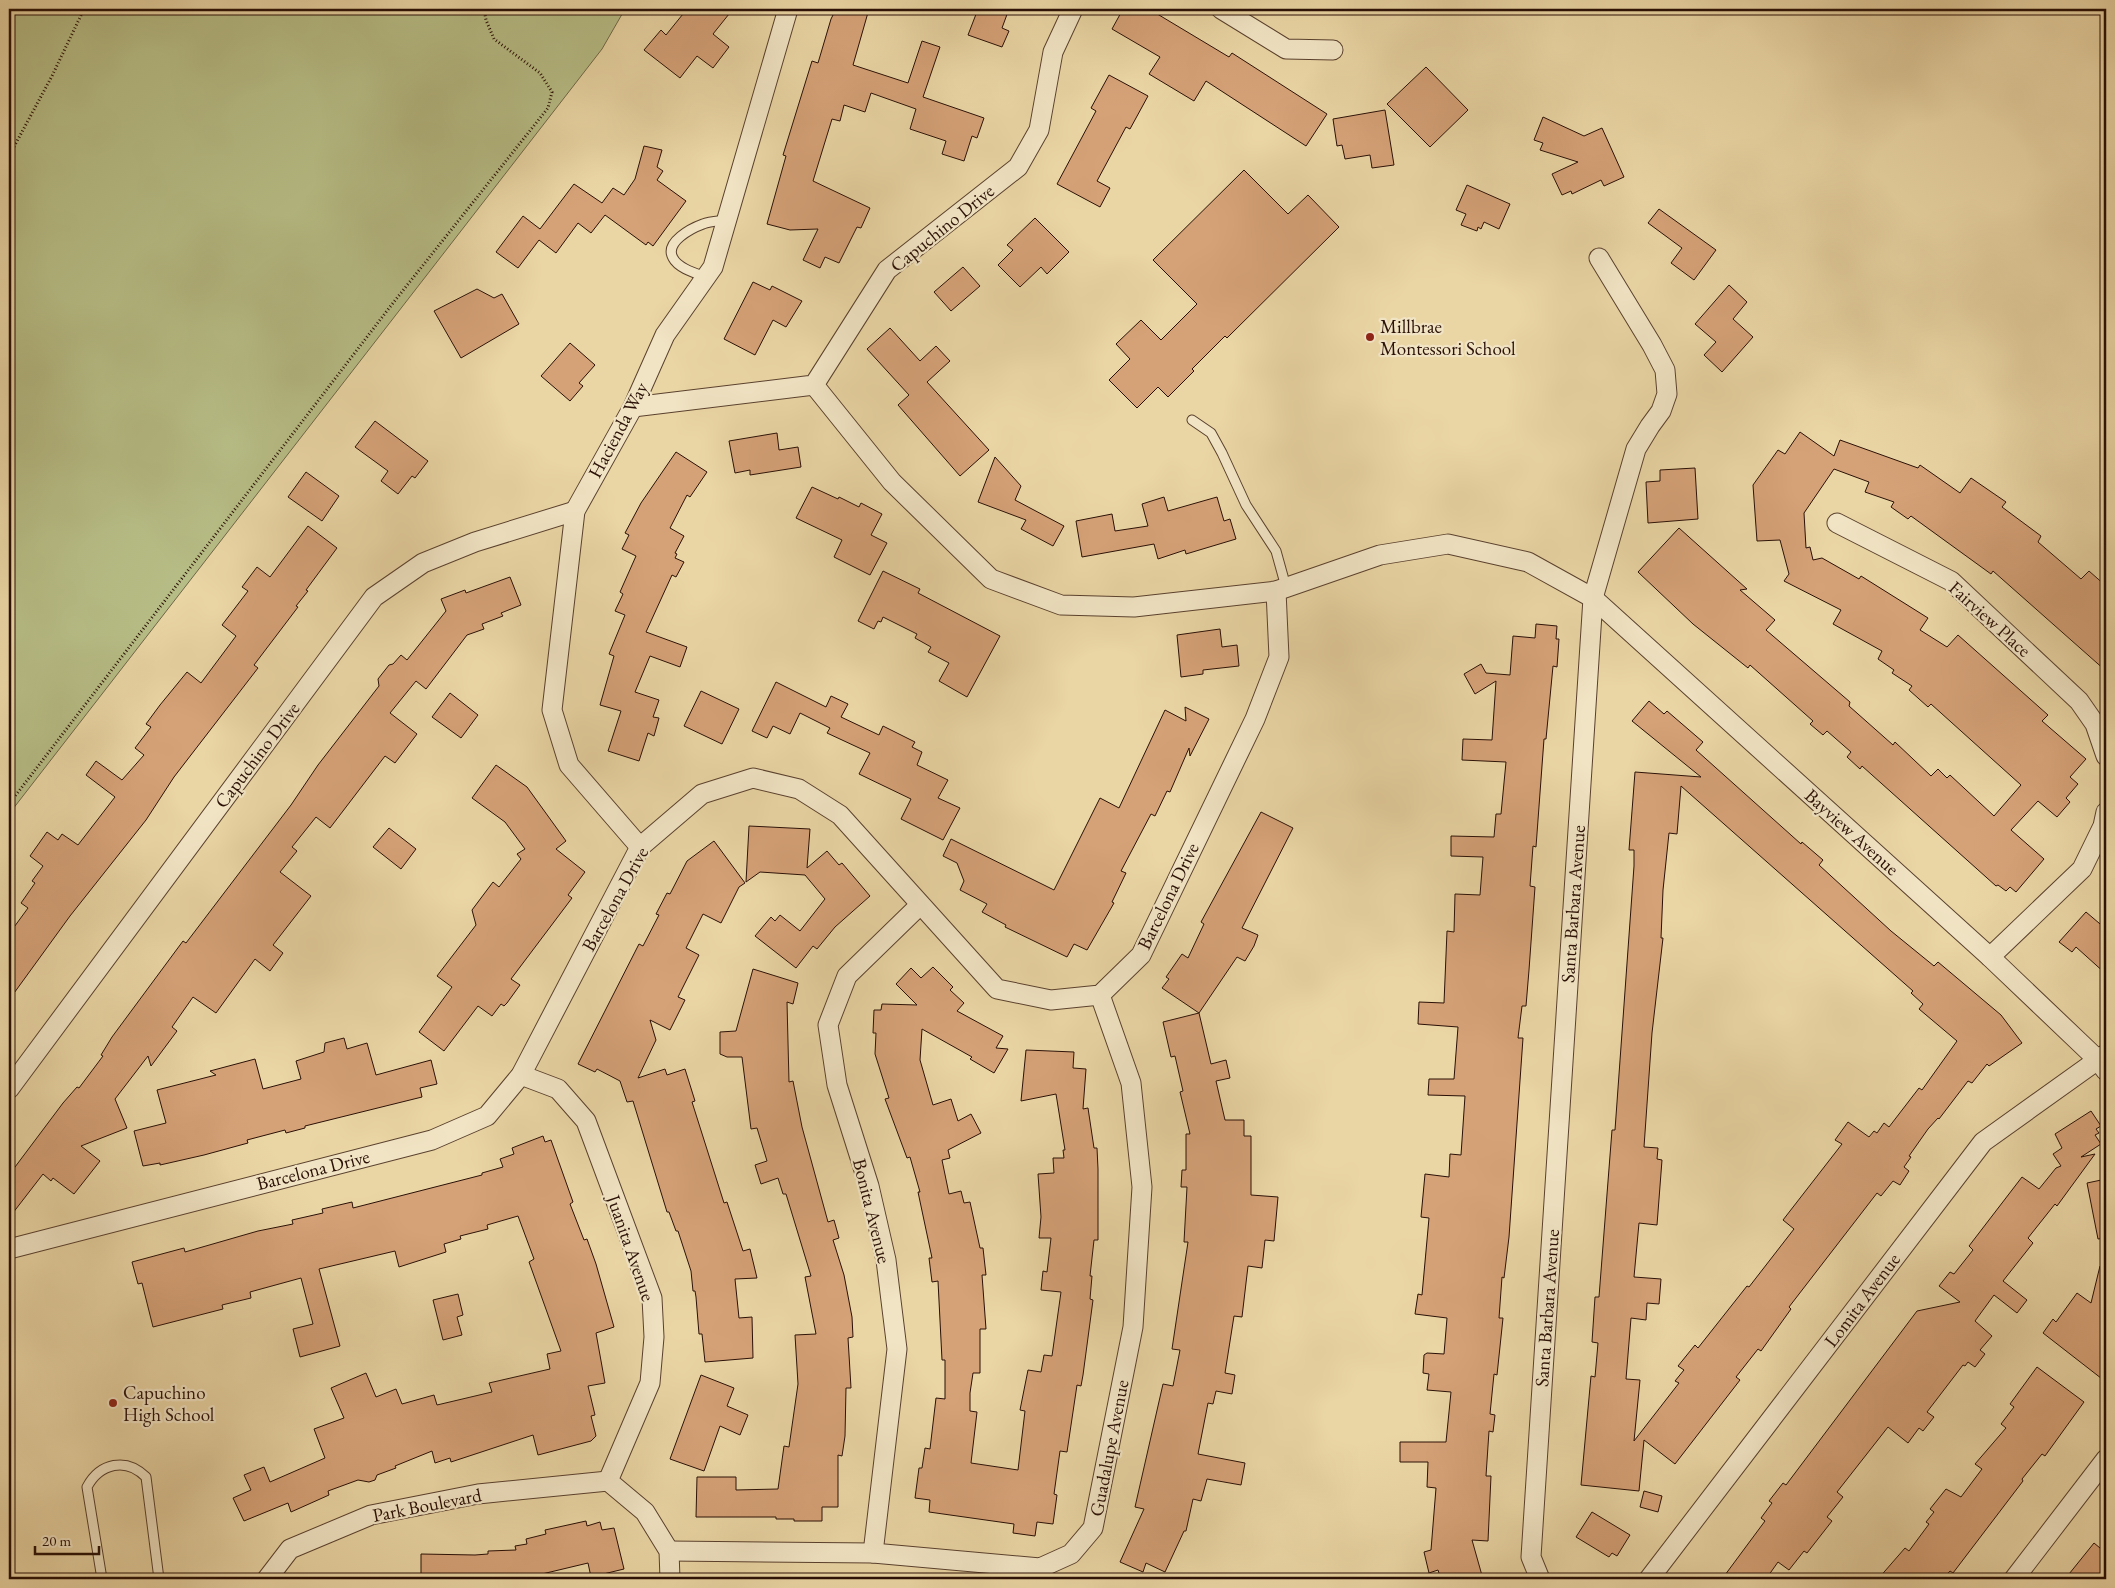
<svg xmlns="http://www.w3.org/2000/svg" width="2115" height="1588" font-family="'EB Garamond',serif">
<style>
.green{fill:#b7bd86;stroke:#706646}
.building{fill:#d5a177;stroke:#2a1006;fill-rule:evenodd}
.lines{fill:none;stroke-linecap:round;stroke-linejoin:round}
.service-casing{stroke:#5a412e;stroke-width:11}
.minor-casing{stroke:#5a412e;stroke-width:21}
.path{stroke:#2a1006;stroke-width:3;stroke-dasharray:1 2.5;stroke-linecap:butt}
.service{stroke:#f1e4c4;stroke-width:9}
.minor{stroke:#f1e4c4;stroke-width:19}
.poi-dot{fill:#8f2418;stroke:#f1e4c4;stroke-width:2}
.labels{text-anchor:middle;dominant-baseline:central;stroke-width:4.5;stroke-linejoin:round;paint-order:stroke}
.street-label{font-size:19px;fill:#2a1006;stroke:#f1e4c4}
.poi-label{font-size:19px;fill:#2a1006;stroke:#f1e4c4;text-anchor:start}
</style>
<rect width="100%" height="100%" fill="#ead5a4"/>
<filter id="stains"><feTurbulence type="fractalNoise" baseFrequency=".004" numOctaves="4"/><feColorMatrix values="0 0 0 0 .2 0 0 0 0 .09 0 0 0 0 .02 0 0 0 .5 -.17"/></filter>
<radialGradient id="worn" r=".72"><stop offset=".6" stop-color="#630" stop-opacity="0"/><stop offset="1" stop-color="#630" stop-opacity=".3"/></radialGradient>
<polygon class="green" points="9,9 625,9 602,49 9,814"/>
<g class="building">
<polygon points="687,9 733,9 713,34 729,47 713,68 697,56 680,78 644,50 661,30 666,35"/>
<polygon points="836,9 869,9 853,65 908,83 922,41 940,47 923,97 984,118 977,138 972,136 964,161 942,154 946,141 910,129 916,109 871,93 865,112 844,105 840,121 832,119 813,181 870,208 861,228 857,227 839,263 825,257 820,268 803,260 818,229 790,230 767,224 786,156 783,155 812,61 818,63 831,19"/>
<polygon points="978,9 1009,9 1002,28 1009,31 1002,47 968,35"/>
<polygon points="1123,9 1149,9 1229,57 1232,53 1327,114 1306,146 1206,81 1194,101 1149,74 1160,57 1112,29"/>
<polygon points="1426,67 1468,110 1430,147 1387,104"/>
<polygon points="1109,75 1148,96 1130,129 1126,127 1097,181 1110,188 1100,207 1057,184 1096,111 1091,108"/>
<polygon points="1385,110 1394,165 1372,168 1370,155 1345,159 1342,145 1337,146 1333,119"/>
<polygon points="1543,117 1584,136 1602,128 1624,177 1604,186 1601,180 1572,194 1571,191 1562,195 1552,174 1578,162 1540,150 1543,143 1534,140"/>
<polygon points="644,146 662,150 657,167 663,171 657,180 686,201 653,246 648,242 646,245 605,215 591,233 578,223 556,253 539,240 518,268 496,252 523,216 540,229 574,184 602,203 613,188 624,195 635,179"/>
<polygon points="1244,170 1288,214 1308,195 1339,227 1227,338 1225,336 1192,369 1194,371 1168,397 1158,387 1137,408 1109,380 1130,359 1116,344 1141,320 1161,340 1197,304 1153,260"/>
<polygon points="1467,185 1510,204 1499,229 1484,222 1481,229 1478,227 1477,231 1461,225 1466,214 1456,210"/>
<polygon points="1659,209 1716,250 1694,280 1671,263 1682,248 1648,223"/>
<polygon points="1035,218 1069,252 1047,274 1041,267 1020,287 998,265 1013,250 1007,245"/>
<polygon points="963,267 980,286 951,311 934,292"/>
<polygon points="753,282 770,290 772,286 802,301 786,327 773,320 755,355 724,339"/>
<polygon points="1729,285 1747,302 1733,319 1753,337 1722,372 1704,355 1716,342 1695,324"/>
<polygon points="477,289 494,298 502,294 519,324 461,358 434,311"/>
<polygon points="890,328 920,361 936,346 950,361 927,382 989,450 960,476 898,405 909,395 867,349"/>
<polygon points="570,343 595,365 579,383 583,386 570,401 541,376"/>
<polygon points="375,421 428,461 415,478 412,476 398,494 381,481 388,471 355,447"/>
<polygon points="1800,432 1834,456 1840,440 1918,468 1920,465 1960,493 1971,478 2006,502 2002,507 2041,536 2038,542 2081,579 2089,571 2106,586 2106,671 1993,571 1991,574 1911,516 1908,519 1891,507 1894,502 1865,492 1869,482 1834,469 1804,513 1806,548 1810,547 1813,560 1822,558 1859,579 1861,576 1928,618 1920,630 1947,647 1958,635 2048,715 2042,721 2086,759 2070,777 2078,784 2066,798 2070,802 2057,817 2038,801 2011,830 2044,859 2016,892 2010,887 2006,891 1998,885 1996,886 1862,766 1860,769 1847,757 1851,752 1827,731 1823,735 1810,724 1813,721 1750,665 1748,668 1693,624 1638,572 1679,528 1747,589 1740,590 1775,620 1766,630 1850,702 1849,706 1893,745 1895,742 1931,776 1938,769 1947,778 1950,775 1994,816 2021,785 1931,704 1928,707 1909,690 1912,686 1892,673 1894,670 1878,659 1882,651 1833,624 1841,610 1784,581 1789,574 1780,540 1757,541 1753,485 1778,450 1785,454"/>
<polygon points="777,433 779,450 798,447 801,467 750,475 750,470 735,473 729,441"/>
<polygon points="676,452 707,472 690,497 687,495 670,528 684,536 675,553 677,554 675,558 684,562 676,577 672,575 646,632 687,647 680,667 650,656 635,692 659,700 653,717 659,718 654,736 648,733 639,761 608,751 621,711 600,705 614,656 609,654 625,615 615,611 623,594 620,592 636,556 622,549 629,535 625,533 641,503"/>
<polygon points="995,457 1021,486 1015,500 1064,526 1053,546 1021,529 1026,520 978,502"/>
<polygon points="1695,468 1698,519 1648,523 1646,482 1660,481 1660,470"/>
<polygon points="306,472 339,496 322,521 288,497"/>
<polygon points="812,487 838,499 839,497 859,507 861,503 882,514 871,535 887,543 870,575 834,557 842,540 796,518"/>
<polygon points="1164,497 1168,511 1217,497 1224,521 1230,519 1236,539 1186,554 1185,550 1158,559 1154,544 1082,557 1076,521 1112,514 1115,531 1148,526 1142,504"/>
<polygon points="308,526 337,548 306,590 308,591 296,606 298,607 254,665 258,668 174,777 146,820 70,916 9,1000 9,934 28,908 21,903 35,883 32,881 43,866 30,856 47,832 58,840 62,834 78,845 115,797 86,775 96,761 122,780 144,755 135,748 151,727 146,724 160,705 187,672 201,683 236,636 222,625 248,591 242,587 257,567 270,577"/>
<polygon points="883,571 920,589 918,593 1000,636 967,697 939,681 949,663 928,652 931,647 915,638 917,634 883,617 881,622 878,621 874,629 858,621"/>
<polygon points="510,577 521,605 501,613 503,616 482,624 484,629 467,635 426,689 416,681 390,713 417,734 395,763 385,756 330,828 316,817 292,847 297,851 280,872 311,896 273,945 283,953 270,971 255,959 216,1013 193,997 172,1027 177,1031 151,1066 148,1056 115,1099 127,1128 81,1146 100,1161 74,1194 53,1178 51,1181 43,1174 9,1218 9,1175 63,1103 77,1087 79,1088 103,1056 101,1055 112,1037 183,941 186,943 291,805 318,765 379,686 378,679 389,665 393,664 401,655 407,660 446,611 441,599 465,590 466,593"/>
<polygon points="1536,624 1557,626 1556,639 1559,639 1557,667 1553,666 1546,739 1544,739 1536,847 1533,846 1530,886 1535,887 1529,970 1526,1006 1522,1006 1518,1038 1523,1038 1509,1237 1504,1278 1502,1277 1499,1318 1503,1318 1497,1375 1494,1374 1490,1414 1495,1415 1493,1432 1489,1431 1486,1476 1491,1476 1488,1541 1472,1540 1483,1579 1441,1579 1438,1570 1429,1573 1424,1552 1431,1550 1436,1488 1427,1487 1428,1462 1400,1462 1400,1442 1446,1442 1451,1392 1427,1390 1429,1374 1423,1373 1424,1355 1427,1353 1444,1354 1447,1318 1415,1314 1418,1294 1422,1295 1429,1218 1421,1217 1425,1174 1449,1177 1450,1154 1461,1155 1465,1096 1428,1095 1429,1079 1454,1079 1458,1027 1418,1024 1419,1002 1444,1003 1447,931 1454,932 1455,894 1480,895 1483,857 1451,856 1451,836 1494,837 1496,814 1501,814 1506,762 1462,760 1463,739 1492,740 1496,681 1475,694 1464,674 1481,664 1486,673 1510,675 1513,636 1535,638"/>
<polygon points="1220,629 1222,647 1237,645 1239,666 1203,670 1203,674 1181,677 1177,635"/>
<polygon points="776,682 826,707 831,696 848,704 841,717 879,735 883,726 915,742 912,747 922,752 917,765 948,780 938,798 960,808 943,840 901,819 911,799 859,774 870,753 827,733 830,728 800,713 790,734 773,726 767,738 752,731"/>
<polygon points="701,691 739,709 722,744 684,726"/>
<polygon points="450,693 478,715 461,738 432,717"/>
<path d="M1649,701l15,13 3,-3 36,31 -7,8 105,94 1,-2 21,18 -4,5 72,66 43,35 4,-4 63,53 21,28 -33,23 -2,-2 -15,19 -4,-2 -29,38 -1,-1 -10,11 -19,27 2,1 -7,10 5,4 -9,14 -7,-4 -12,15 -4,-3 -88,114 2,2 -30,42 -3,-2 -22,28 4,3 -65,84 -31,-24 -5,51 -58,-6 10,-109 4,1 3,-34 -6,-1 3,-45h4l13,-167h3l19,-264v-16h-5l6,-78 66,5 -69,-56zM1681,786l232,205 -2,2 12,11 -4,5 38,32 -35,49 -3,-2 -30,39 -5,-4 -7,10 -3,-2 -5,6 -21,-15 -13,18 7,4 -59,76 11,9 -45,58 -2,-1 -49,62 -3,-3 -17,21 6,4 -9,11 4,2 -45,58 6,-61 -14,-1 5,-61 15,2 1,-17 12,1 2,-25 -27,-2 5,-54 18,2 5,-65 -5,-1 1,-11 -14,-1 8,-114 11,-95h-2l2,-48 6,-57 8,1z"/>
<polygon points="1185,707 1209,719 1190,756 1189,748 1170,792 1167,791 1155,816 1151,814 1121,871 1126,873 1112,902 1114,903 1087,950 1074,944 1067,957 1005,927 1006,925 982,912 987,904 960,890 964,881 957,863 943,856 951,839 1054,890 1100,798 1119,808 1165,710 1186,721"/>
<polygon points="496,765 527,787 566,841 556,849 585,872 568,895 572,898 511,979 520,985 507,1003 504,1006 501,1004 492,1016 478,1006 444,1051 419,1032 452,987 437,976 476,925 472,910 493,882 499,887 521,859 517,854 525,849 505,822 472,798"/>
<polygon points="1261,812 1293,828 1242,928 1258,935 1254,946 1245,961 1237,957 1199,1013 1162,988 1169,979 1166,977 1182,954 1188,958 1204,924 1201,922"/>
<polygon points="749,826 810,829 807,868 827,851 839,865 842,863 870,896 835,927 817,949 813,946 796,968 755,936 771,917 775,921 780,915 800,931 825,899 805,875 760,872 746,882"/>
<polygon points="389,828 416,849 401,869 373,847"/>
<polygon points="714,841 745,883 739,887 721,923 703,914 686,948 699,955 678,997 685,1000 670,1030 650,1020 656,1040 638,1078 665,1069 667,1075 685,1069 695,1101 692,1102 724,1203 727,1202 743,1251 750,1249 757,1278 735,1279 739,1318 752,1317 753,1358 705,1362 702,1334 699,1334 696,1297 695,1291 693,1291 691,1271 678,1231 676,1231 669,1212 667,1212 633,1101 627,1102 620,1081 597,1069 595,1072 578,1064 639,944 643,946 659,915 656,914 667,893 670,894 687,861"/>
<polygon points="2086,912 2106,929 2106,974 2076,947 2072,952 2059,942"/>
<polygon points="933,967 953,987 950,990 964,1003 957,1011 1003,1036 996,1048 1008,1049 994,1073 970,1059 972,1057 922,1029 920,1060 933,1105 951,1099 958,1121 971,1114 981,1133 948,1150 950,1158 942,1160 949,1194 961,1191 964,1203 970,1202 980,1248 983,1248 986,1275 982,1275 986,1329 980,1329 980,1373 973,1373 970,1393 970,1411 977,1412 971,1463 1018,1470 1025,1411 1020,1410 1028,1370 1041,1372 1044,1355 1052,1356 1061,1292 1041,1290 1043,1271 1047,1272 1051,1238 1039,1238 1041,1217 1038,1174 1054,1173 1053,1158 1064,1158 1063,1150 1065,1150 1056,1094 1021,1101 1026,1050 1074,1052 1073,1068 1086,1069 1083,1109 1088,1108 1094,1148 1097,1148 1098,1169 1098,1240 1094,1240 1090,1276 1092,1276 1090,1299 1093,1300 1083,1375 1081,1386 1077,1385 1067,1452 1060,1451 1054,1494 1057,1495 1053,1524 1037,1522 1035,1536 1013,1533 1014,1524 929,1512 930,1500 915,1498 919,1468 922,1468 925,1448 930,1449 936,1398 945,1399 945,1360 942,1360 938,1281 932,1282 929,1258 932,1258 918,1192 920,1192 910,1157 907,1158 885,1099 889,1098 875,1054 876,1033 873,1033 874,1010 881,1010 882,1004 917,1005 896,984 911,968 921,978"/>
<polygon points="753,969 798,983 793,1004 787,1002 789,1082 793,1081 802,1127 828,1222 834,1220 839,1238 833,1240 844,1275 852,1317 853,1337 848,1338 851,1388 846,1388 845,1436 842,1456 838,1455 838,1507 822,1507 822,1521 794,1521 794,1519 776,1519 776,1517 696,1517 697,1477 736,1477 736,1490 778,1489 784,1446 789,1447 798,1384 795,1335 816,1334 805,1277 811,1276 786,1194 783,1194 778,1178 761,1184 755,1165 767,1161 757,1128 751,1129 742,1057 727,1057 720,1054 720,1032 736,1031"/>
<polygon points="1199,1013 1211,1064 1226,1060 1230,1078 1216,1081 1225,1120 1244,1120 1244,1136 1251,1136 1251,1195 1278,1197 1274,1241 1265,1240 1262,1268 1248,1266 1242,1317 1234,1316 1225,1373 1235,1375 1232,1394 1216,1391 1213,1404 1208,1403 1198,1454 1245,1463 1241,1485 1207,1479 1201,1501 1193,1499 1186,1531 1184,1531 1165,1572 1146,1563 1143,1572 1120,1562 1144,1509 1135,1507 1163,1384 1173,1386 1180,1350 1172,1349 1188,1242 1184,1242 1187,1187 1181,1187 1182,1170 1186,1170 1186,1134 1190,1134 1180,1092 1183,1091 1175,1056 1171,1057 1163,1022"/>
<polygon points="344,1038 347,1049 367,1043 376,1075 431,1060 437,1084 420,1088 422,1097 305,1126 305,1128 286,1133 285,1130 247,1140 248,1143 204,1155 160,1165 160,1163 143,1166 134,1131 166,1123 157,1090 216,1075 210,1071 255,1059 263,1089 301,1079 296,1061 324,1052 325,1043"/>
<polygon points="2091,1111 2101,1126 2096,1129 2099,1133 2095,1135 2101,1144 2081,1157 2095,1154 2057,1206 2055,1204 2028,1238 2033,1243 2003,1281 2027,1300 2017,1313 1994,1295 1975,1321 1992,1336 1980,1350 1985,1354 1975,1367 1968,1362 1965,1366 1963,1365 1927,1412 1934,1417 1923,1431 1919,1428 1908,1443 1888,1427 1837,1492 1843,1497 1827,1517 1832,1521 1807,1553 1804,1551 1789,1570 1778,1562 1766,1579 1722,1579 1765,1521 1761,1518 1772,1503 1769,1501 1783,1483 1786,1485 1917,1311 1960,1302 1939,1286 1950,1272 1954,1274 1973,1250 1969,1246 2022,1177 2039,1189 2056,1168 2061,1166 2053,1154 2062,1148 2055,1134"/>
<polygon points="543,1136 545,1142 551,1140 573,1202 570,1204 584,1240 587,1239 596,1264 614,1327 596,1333 605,1383 588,1386 595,1415 591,1416 596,1436 591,1441 538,1455 533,1435 451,1462 450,1458 435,1463 432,1451 395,1466 396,1468 377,1475 375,1480 369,1482 358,1480 328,1491 329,1495 291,1512 288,1503 244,1521 233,1498 251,1490 244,1475 264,1467 270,1482 325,1458 314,1429 344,1418 331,1388 366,1373 376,1397 396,1389 402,1404 434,1395 437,1405 492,1392 489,1383 550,1369 547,1354 561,1351 529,1262 534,1259 518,1216 487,1225 488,1229 460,1236 461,1239 444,1244 446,1252 399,1267 395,1251 319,1269 340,1346 300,1357 293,1329 313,1324 301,1278 250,1292 251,1298 222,1305 223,1309 153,1327 142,1283 138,1284 132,1262 184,1248 185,1252 258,1231 293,1224 292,1220 323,1213 322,1209 352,1202 353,1208 482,1175 482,1173 503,1167 500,1159 514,1154 512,1148"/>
<polygon points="2106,1179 2106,1238 2098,1239 2087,1183"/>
<polygon points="2100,1266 2106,1267 2106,1382 2043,1333 2053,1319 2056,1322 2077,1293 2091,1303"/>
<polygon points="458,1294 463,1315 457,1317 462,1335 443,1340 433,1300"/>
<polygon points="2037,1367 2084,1402 2045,1456 2042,1454 2022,1479 2023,1481 1953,1573 1950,1571 1943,1579 1878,1579 1905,1548 1909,1551 1929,1524 1926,1522 1934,1512 1930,1509 1946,1489 1961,1497 1982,1469 1975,1464 2006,1428 2001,1424 2014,1407 2010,1404"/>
<polygon points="701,1375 734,1388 727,1406 748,1415 740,1435 720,1426 704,1471 670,1459"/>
<polygon points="1644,1491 1662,1496 1658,1512 1640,1507"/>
<polygon points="1592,1512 1630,1535 1617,1556 1612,1553 1609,1557 1576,1537"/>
<polygon points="586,1521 587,1526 600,1522 602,1530 614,1528 624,1569 591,1577 588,1563 542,1574 543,1579 421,1579 421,1554 475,1555 488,1554 488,1551 516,1550 515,1546 527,1544 526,1539 546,1534 545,1530"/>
<polygon points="2094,1543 2106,1553 2106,1579 2065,1579"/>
</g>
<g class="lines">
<defs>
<g id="service">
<path d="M706,277c-11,-4 -28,-9 -33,-19 -9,-16 19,-30 30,-34 7,-3 16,-3 23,-4"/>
<polyline points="1192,420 1211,433 1222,453 1246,505 1276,551 1286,587"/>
<path d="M102,1579l-15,-92c13,-24 39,-30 59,-10l13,102"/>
</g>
<g id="minor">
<polyline points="1221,9 1286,49 1333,50"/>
<polyline points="814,385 892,482 991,579 1061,605 1134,607 1276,591 1380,555 1448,544 1528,562 1593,598 1990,957 2097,1059 2106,1071"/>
<polyline points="633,407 814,385 887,270 1018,167 1039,130 1053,52 1073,9"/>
<polyline points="1837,523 1951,581 2079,701 2095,724 2106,756"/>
<polyline points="640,847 569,765 552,710 575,511 633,407 665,335 713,267 788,9"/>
<polyline points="1990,957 2082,869 2103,826 2106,812"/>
<polyline points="521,1075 558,1089 586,1121 652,1298 654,1337 650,1383 608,1481 645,1512 669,1551 670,1579"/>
<polyline points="9,1089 374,597 423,563 475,542 575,511"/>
<polyline points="9,1249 432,1140 487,1116 521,1075 640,847 702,794 753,778 799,789 840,815 997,989 1051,1000 1100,995 1141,955 1255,719 1279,657 1276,591"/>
<polyline points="669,1551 873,1553 1040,1568 1071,1554 1093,1528 1133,1327 1142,1187 1131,1083 1100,995"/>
<polyline points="873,1553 897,1349 886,1260 869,1186 837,1085 828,1025 847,976 920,905"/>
<polyline points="267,1579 290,1549 371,1515 478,1494 608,1481"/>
<polyline points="1540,1579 1531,1557 1593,598 1636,449 1650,426 1661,411 1667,394 1665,370 1652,345 1599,258"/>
<polyline points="1649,1579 1983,1142 2106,1054"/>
<polyline points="2014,1579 2106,1459"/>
</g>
</defs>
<use href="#service" class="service-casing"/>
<use href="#minor" class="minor-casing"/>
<g class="path">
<polyline points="9,156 52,76 84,9"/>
<polyline points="9,804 393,303 548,108 552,92 540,73 494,39 486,20 484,9"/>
</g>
<use href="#service" class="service"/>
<use href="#minor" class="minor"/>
</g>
<g class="poi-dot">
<circle cx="1370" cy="337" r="5"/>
<circle cx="113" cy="1403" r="5"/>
</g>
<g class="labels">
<g class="street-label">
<text transform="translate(942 228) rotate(-39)">Capuchino Drive</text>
<text transform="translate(618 430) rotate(-62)">Hacienda Way</text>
<text transform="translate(1990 619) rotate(42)">Fairview Place</text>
<text transform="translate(257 755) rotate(-53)">Capuchino Drive</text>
<text transform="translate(1852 832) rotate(42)">Bayview Avenue</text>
<text transform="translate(1168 896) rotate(-64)">Barcelona Drive</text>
<text transform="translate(615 899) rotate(-61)">Barcelona Drive</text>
<text transform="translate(1573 904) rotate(-86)">Santa Barbara Avenue</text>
<text transform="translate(313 1170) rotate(-14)">Barcelona Drive</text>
<text transform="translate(872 1211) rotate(76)">Bonita Avenue</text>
<text transform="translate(631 1248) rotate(71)">Juanita Avenue</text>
<text transform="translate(1862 1300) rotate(-53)">Lomita Avenue</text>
<text transform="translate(1547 1308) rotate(-86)">Santa Barbara Avenue</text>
<text transform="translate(1109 1448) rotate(-79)">Guadalupe Avenue</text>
<text transform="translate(427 1505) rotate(-11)">Park Boulevard</text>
</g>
<g class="poi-label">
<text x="1380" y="326">Millbrae<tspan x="1380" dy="22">Montessori School</tspan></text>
<text x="123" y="1392">Capuchino<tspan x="123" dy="22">High School</tspan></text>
</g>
</g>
<rect width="2115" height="1588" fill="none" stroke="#ead5a4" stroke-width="30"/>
<rect x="10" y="10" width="2095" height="1568" fill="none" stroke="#2a1006" stroke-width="2.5"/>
<rect x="15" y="15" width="2085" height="1558" fill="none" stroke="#2a1006"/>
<path d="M35 1546v8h64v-8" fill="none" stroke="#2a1006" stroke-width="2.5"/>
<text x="42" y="1546" font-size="15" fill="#2a1006" stroke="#f1e4c4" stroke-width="4" paint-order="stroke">20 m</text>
<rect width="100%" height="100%" filter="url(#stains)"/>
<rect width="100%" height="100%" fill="url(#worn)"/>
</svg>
